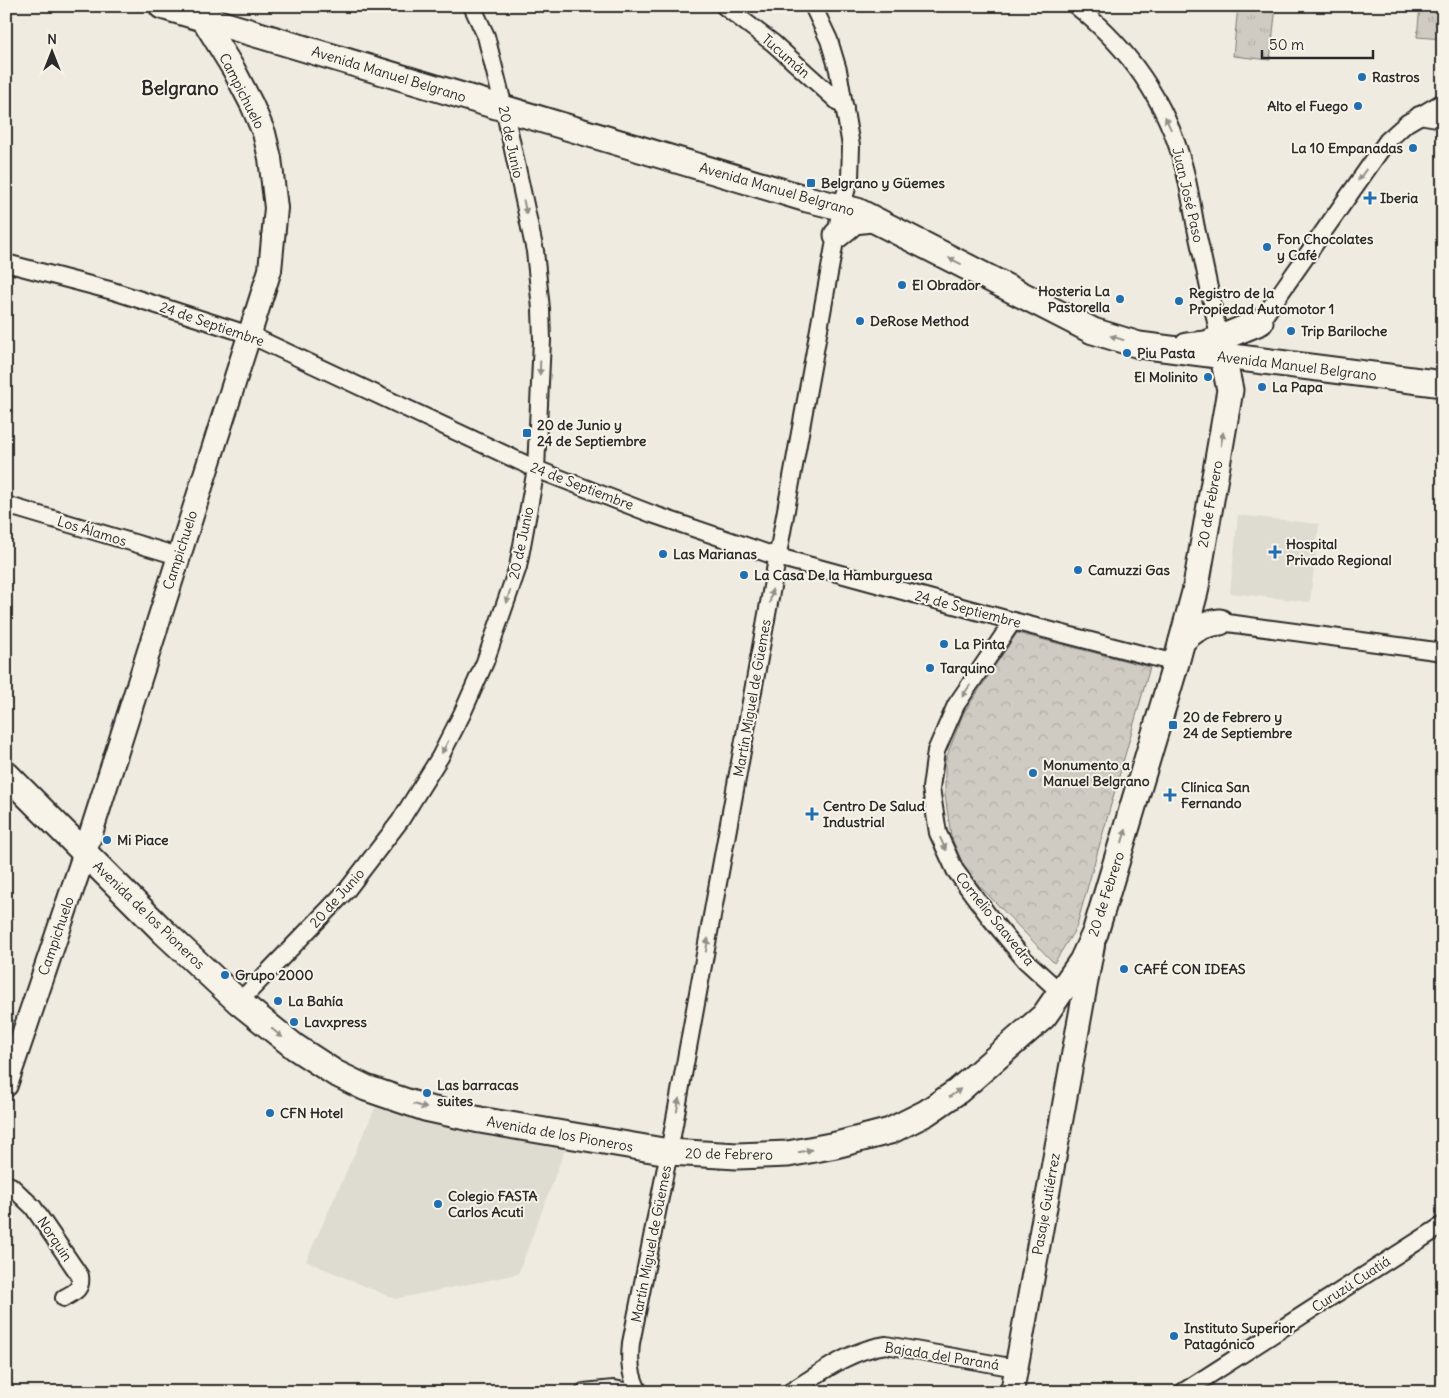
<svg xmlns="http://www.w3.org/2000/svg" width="1449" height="1398" font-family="Delius,sans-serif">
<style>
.built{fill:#dedbd1}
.grass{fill:url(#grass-tufts);stroke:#7d7b76}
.forest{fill:url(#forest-crowns);stroke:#7d7b76}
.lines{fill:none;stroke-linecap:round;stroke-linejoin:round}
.street-casing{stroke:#2b2b2b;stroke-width:20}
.secondary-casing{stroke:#2b2b2b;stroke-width:26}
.primary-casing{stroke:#2b2b2b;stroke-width:29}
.street{stroke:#f7f3e8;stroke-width:16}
.secondary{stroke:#f7f3e8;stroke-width:22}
.primary{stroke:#f7f3e8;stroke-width:25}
.oneway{fill:#918f8a}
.poi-dot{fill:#1f6fb2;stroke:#f7f3e8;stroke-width:2}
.labels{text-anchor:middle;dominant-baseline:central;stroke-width:4;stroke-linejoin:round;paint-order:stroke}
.street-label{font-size:14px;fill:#2b2b2b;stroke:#f7f3e8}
.poi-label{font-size:14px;font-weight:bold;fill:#2b2b2b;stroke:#f7f3e8;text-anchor:start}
.district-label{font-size:19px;font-weight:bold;fill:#2b2b2b;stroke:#f7f3e8}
</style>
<defs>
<pattern id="grass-tufts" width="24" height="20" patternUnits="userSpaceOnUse" patternTransform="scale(1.25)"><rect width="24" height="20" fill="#cfcbc2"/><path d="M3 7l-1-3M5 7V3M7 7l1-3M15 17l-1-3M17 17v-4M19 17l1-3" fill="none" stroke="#b2aea7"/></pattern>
<pattern id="forest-crowns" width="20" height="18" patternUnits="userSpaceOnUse" patternTransform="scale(1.25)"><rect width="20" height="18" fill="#cfcbc2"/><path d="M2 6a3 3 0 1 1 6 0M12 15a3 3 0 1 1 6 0" fill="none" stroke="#b2aea7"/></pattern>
</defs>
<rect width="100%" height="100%" fill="#efebe0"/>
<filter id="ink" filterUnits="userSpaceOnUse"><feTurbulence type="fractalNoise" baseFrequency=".02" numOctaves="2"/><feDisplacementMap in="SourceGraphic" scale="10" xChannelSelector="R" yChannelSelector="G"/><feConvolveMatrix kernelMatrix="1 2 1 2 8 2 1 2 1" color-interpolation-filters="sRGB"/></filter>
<g filter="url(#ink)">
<g class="built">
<polygon points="1238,515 1319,524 1310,602 1230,593"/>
<polygon points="376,1106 566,1147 518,1274 395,1299 306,1261"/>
</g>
<g class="grass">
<polygon points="1238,6 1276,6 1270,60 1233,56"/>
<polygon points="1420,6 1443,6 1443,39 1417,37"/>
</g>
<polygon class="forest" points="1017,633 1150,667 1076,928 1054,963 966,872 951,836 945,795 945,761 963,714"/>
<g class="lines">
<defs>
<g id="street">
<polyline points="724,6 773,43 845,108"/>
<path d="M1076,6c53,42 89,93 107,158 6,21 9,43 13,64 9,40 17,79 25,119"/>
<polyline points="1419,115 1443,119"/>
<polyline points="6,263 113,291 250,335 536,469 652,514 778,557 1013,621 1176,663"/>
<polyline points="1260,322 1387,141 1407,123 1443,102"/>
<polyline points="6,505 178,556"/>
<polyline points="1013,621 956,705 936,751 931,788 938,833 955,870 991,919 1025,960 1060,992"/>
<polyline points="1220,622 1443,652"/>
<polyline points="239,1002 347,890 400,821 440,757 462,714 485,662 518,567 536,469 542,340 541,309 535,251 504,108 486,36 472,6"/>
<path d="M6,1184l5,2 22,21 47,69c2,13 -5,16 -16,22"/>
<polyline points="584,1392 614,1389 630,1392"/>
<path d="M639,1392c-9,-17 -10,-30 -8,-49l38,-191 172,-944 9,-30 1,-32 -13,-76 -9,-30 -16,-34"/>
<path d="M790,1392c30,-19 60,-42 96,-47l130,23"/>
<polyline points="1183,1392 1443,1225"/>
</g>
<g id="secondary">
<polyline points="6,1085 85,852 270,270 276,208 270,158 264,133 252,105 234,70 202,18"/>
<polyline points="1012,1392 1093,945"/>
</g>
<g id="primary">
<polyline points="162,6 807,199 857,211 1093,331 1139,345 1443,384"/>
<polyline points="837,235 854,221 871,219"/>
<polyline points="1187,346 1206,344 1260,322"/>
<path d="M1182,641c12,-12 21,-17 38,-19"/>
<polyline points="6,774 164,932 239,1002 295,1047 335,1073 366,1088 425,1108 480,1120 669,1152 737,1156 788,1154 836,1145 890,1131 926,1113 958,1091 1044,1016 1082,961 1095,933 1176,663 1195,592 1230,390 1223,357"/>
</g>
</defs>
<use href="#street" class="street-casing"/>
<use href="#secondary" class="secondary-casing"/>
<use href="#primary" class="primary-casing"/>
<use href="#street" class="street"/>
<use href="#secondary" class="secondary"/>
<use href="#primary" class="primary"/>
</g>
<defs><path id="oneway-solid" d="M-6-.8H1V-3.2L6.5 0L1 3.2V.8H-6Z" transform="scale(1.25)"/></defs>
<g class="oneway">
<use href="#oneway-solid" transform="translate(1168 123) rotate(-114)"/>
<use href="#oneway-solid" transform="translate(1362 175) rotate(125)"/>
<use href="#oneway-solid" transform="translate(525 207) rotate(78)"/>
<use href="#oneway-solid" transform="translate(955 261) rotate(-153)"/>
<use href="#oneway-solid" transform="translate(1117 338) rotate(-162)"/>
<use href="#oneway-solid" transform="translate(540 368) rotate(92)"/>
<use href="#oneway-solid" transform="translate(1222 439) rotate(-80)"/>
<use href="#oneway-solid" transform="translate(771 596) rotate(-80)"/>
<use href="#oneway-solid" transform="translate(508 597) rotate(108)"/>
<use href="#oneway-solid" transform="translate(966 691) rotate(124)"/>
<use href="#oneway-solid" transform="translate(445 747) rotate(118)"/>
<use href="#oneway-solid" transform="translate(1124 836) rotate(-73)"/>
<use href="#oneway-solid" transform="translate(943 844) rotate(66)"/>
<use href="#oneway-solid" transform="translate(707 945) rotate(-80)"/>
<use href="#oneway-solid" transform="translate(277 1033) rotate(39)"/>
<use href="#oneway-solid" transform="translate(955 1093) rotate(-36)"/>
<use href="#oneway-solid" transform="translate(678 1105) rotate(-80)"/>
<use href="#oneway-solid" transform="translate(420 1106) rotate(17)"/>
<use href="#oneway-solid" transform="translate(805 1151) rotate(-11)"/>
</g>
</g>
<g class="poi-dot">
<circle cx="1362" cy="77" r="5"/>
<circle cx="1358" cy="106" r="5"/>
<circle cx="1413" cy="148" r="5"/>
<rect x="806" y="178" width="10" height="10" rx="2.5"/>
<path d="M1367.5 190.5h5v5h5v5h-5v5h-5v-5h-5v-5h5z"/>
<circle cx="1267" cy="247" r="5"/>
<circle cx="902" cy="285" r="5"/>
<circle cx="1120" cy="299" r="5"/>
<circle cx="1179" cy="301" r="5"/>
<circle cx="860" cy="321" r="5"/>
<circle cx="1291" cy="331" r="5"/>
<circle cx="1127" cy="353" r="5"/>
<circle cx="1208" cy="377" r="5"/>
<circle cx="1262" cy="387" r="5"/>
<rect x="522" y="428" width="10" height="10" rx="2.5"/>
<path d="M1272.5 544.5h5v5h5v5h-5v5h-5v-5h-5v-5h5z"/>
<circle cx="663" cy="554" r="5"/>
<circle cx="1078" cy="570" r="5"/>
<circle cx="744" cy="575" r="5"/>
<circle cx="944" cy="644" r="5"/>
<circle cx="930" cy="668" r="5"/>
<rect x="1168" y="720" width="10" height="10" rx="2.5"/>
<circle cx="1033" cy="773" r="5"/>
<path d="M1167.5 787.5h5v5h5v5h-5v5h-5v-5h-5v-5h5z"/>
<path d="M809.5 806.5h5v5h5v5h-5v5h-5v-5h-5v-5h5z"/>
<circle cx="107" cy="840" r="5"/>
<circle cx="1124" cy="969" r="5"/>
<circle cx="225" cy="975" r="5"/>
<circle cx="278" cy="1001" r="5"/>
<circle cx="294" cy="1022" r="5"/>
<circle cx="427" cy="1093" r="5"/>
<circle cx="270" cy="1113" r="5"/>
<circle cx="438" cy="1204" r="5"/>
<circle cx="1174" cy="1336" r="5"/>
</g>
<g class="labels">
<g class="street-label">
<text transform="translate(786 56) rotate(41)">Tucumán</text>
<text transform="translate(389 74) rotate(17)">Avenida Manuel Belgrano</text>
<text transform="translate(242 91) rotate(63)">Campichuelo</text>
<text transform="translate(511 142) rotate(78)">20 de Junio</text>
<text transform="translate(777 189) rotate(16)">Avenida Manuel Belgrano</text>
<text transform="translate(1188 195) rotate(77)">Juan José Paso</text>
<text transform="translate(212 324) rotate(19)">24 de Septiembre</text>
<text transform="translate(1297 366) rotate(7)">Avenida Manuel Belgrano</text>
<text transform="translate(582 486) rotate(21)">24 de Septiembre</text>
<text transform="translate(1210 504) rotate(-80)">20 de Febrero</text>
<text transform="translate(92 531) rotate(17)">Los Álamos</text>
<text transform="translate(521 543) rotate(-78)">20 de Junio</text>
<text transform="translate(180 550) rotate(-72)">Campichuelo</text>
<text transform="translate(968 609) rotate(15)">24 de Septiembre</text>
<text transform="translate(752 698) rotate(-80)">Martín Miguel de Güemes</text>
<text transform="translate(1106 894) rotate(-72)">20 de Febrero</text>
<text transform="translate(337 898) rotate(-48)">20 de Junio</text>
<text transform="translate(149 915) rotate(44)">Avenida de los Pioneros</text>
<text transform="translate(995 919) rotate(51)">Cornelio Saavedra</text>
<text transform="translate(56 936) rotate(-71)">Campichuelo</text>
<text transform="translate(560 1134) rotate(10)">Avenida de los Pioneros</text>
<text transform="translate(729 1154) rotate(1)">20 de Febrero</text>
<text transform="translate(1046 1204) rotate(-80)">Pasaje Gutiérrez</text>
<text transform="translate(55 1239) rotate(56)">Norquin</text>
<text transform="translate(651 1244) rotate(-79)">Martín Miguel de Güemes</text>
<text transform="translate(1351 1284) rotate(-33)">Curuzú Cuatiá</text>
<text transform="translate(942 1356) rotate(9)">Bajada del Paraná</text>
</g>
<g class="poi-label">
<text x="1372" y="77">Rastros</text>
<text x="1348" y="106" text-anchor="end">Alto el Fuego</text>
<text x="1403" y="148" text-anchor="end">La 10 Empanadas</text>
<text x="821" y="183">Belgrano y Güemes</text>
<text x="1380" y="198">Iberia</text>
<text x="1277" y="239">Fon Chocolates<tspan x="1277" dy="16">y Café</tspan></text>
<text x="912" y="285">El Obrador</text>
<text x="1110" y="291" text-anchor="end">Hosteria La<tspan x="1110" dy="16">Pastorella</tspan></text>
<text x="1189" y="293">Registro de la<tspan x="1189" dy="16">Propiedad Automotor 1</tspan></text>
<text x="870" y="321">DeRose Method</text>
<text x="1301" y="331">Trip Bariloche</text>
<text x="1137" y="353">Piu Pasta</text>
<text x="1198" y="377" text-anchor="end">El Molinito</text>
<text x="1272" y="387">La Papa</text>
<text x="537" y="425">20 de Junio y<tspan x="537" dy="16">24 de Septiembre</tspan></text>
<text x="1286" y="544">Hospital<tspan x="1286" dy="16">Privado Regional</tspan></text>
<text x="673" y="554">Las Marianas</text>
<text x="1088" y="570">Camuzzi Gas</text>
<text x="754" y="575">La Casa De la Hamburguesa</text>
<text x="954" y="644">La Pinta</text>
<text x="940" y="668">Tarquino</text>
<text x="1183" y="717">20 de Febrero y<tspan x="1183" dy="16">24 de Septiembre</tspan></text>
<text x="1043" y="765">Monumento a<tspan x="1043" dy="16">Manuel Belgrano</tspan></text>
<text x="1181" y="787">Clínica San<tspan x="1181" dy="16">Fernando</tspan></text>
<text x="823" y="806">Centro De Salud<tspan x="823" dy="16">Industrial</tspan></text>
<text x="117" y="840">Mi Piace</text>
<text x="1134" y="969">CAFÉ CON IDEAS</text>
<text x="235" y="975">Grupo 2000</text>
<text x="288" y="1001">La Bahía</text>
<text x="304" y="1022">Lavxpress</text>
<text x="437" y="1085">Las barracas<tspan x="437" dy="16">suites</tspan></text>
<text x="280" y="1113">CFN Hotel</text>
<text x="448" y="1196">Colegio FASTA<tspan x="448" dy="16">Carlos Acuti</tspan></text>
<text x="1184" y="1328">Instituto Superior<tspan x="1184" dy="16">Patagónico</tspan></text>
</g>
<g class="district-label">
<text x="180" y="88">Belgrano</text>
</g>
</g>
<rect width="1449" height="1398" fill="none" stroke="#f7f3e8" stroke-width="25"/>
<rect x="12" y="12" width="1424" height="1373" fill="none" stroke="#2b2b2b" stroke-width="2" filter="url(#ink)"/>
<g transform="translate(52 52)" stroke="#f7f3e8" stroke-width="4" paint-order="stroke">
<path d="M0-4L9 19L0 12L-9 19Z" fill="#2b2b2b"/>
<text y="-8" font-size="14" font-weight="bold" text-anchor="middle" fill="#2b2b2b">N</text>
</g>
<path d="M1262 50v8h111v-8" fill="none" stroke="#2b2b2b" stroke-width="2.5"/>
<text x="1269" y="50" font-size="15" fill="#2b2b2b" stroke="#f7f3e8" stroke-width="4" paint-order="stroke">50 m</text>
</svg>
